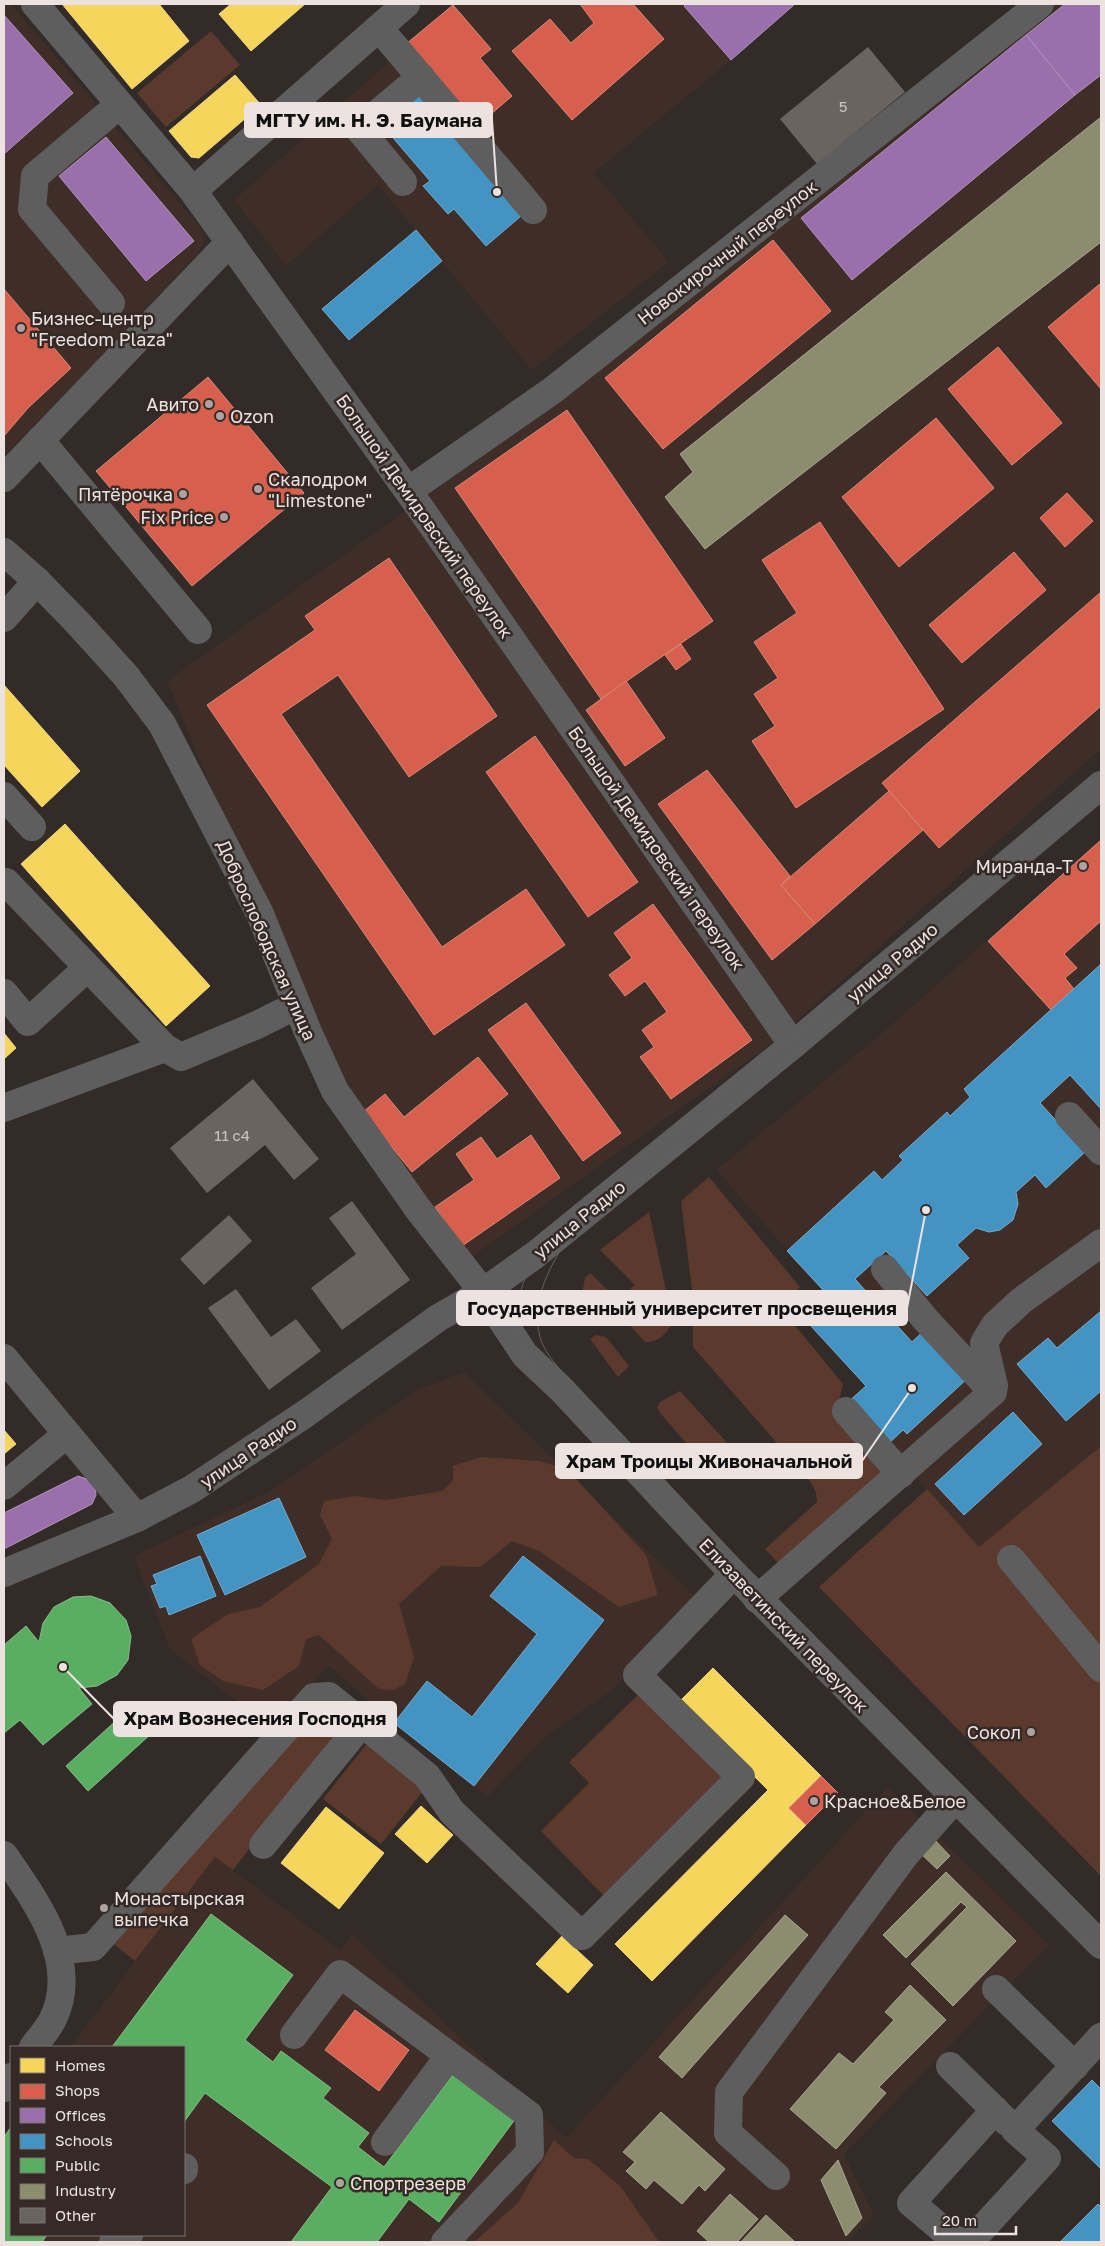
<svg xmlns="http://www.w3.org/2000/svg" width="1105" height="2246" font-family="'Golos Text',sans-serif">
<style>
.built{fill:#3e2e27}
.green{fill:#5b3a2d}
.homes{fill:#f6d55c;stroke:#f3d984}
.shops{fill:#d6604d;stroke:#dd8779}
.offices{fill:#9970ab;stroke:#b292bb}
.schools{fill:#4393c3;stroke:#76abcc}
.public{fill:#5aae61;stroke:#86be87}
.industry{fill:#8c8c6e;stroke:#a9a690}
.building{fill:#6a6461}
.lines{fill:none;stroke-linecap:round;stroke-linejoin:round}
.minor{stroke:#5e5e5f;stroke-width:28}
.tram{stroke:#646161;stroke-width:1}
.poi-dot{fill:#aba3a0;stroke:#352a25;stroke-width:2}
.labels{text-anchor:middle;dominant-baseline:central;stroke-width:5;stroke-linejoin:round;paint-order:stroke}
.number-label{font-size:15px;fill:#ccc3c1}
.street-label{font-size:18px;fill:#ece3e1;stroke:#352a25}
.poi-label{font-size:18px;fill:#ece3e1;stroke:#352a25;text-anchor:start}
.leader{fill:none;stroke:#ece3e1;stroke-width:2}
.callout-dot{fill:#ece3e1;stroke:#352a25;stroke-width:2}
.callout{fill:#ece3e1;stroke:#ece3e1;stroke-width:2}
.callout-label{font-size:19px;text-anchor:middle;font-weight:bold;fill:#111}
</style>
<rect width="100%" height="100%" fill="#322b28"/>
<g class="built">
<polygon points="4,4 11,4 199,226 205,240 200,251 88,371 4,455"/>
<polygon points="454,4 682,4 731,60 594,173 669,262 532,370 378,185 286,266 234,200"/>
<polygon points="1052,4 1101,4 1101,749 772,1043 456,1268 351,1124 167,681 564,398"/>
<polygon points="1101,840 1101,1446 978,1548 848,1402 866,1386 799,1313 823,1290 716,1170 875,1039"/>
<polygon points="464,1372 695,1597 613,1690 551,1732 487,1797 394,1723 329,1666 270,1727 170,1650 134,1556 270,1491 417,1390"/>
<polygon points="888,1787 1049,1945 844,2154 874,2215 848,2242 4,2242 4,2137 11,2127 11,2235 184,2235 184,2047 70,2047 215,1857 340,1950 352,1934 566,2138"/>
</g>
<g class="green">
<polygon points="211,31 240,65 166,127 137,93"/>
<polygon points="709,1177 800,1287 779,1306 843,1384 837,1410 885,1472 783,1568 765,1549 817,1502 816,1492 810,1481 693,1347 692,1289 681,1201"/>
<path d="M649,1212l24,111c-8,11 -13,19 -28,19l-29,-32 -5,1 -31,-6 5,-27 5,-5 28,27 17,-15 -35,-35z"/>
<polygon points="596,1335 606,1337 629,1366 618,1377 590,1339"/>
<polygon points="680,1391 731,1447 717,1460 705,1462 699,1458 660,1413 657,1407 660,1402"/>
<polygon points="1101,1446 1101,1876 819,1587 927,1489 979,1547"/>
<polygon points="481,1457 540,1461 568,1470 646,1555 658,1595 619,1607 539,1551 512,1541 480,1567 441,1566 399,1604 414,1657 405,1684 393,1690 379,1689 319,1635 306,1639 299,1666 263,1690 223,1681 200,1665 191,1639 228,1614 260,1607 319,1564 332,1539 320,1515 324,1501 355,1496 386,1500 443,1491 453,1480 453,1466"/>
<polygon points="641,1692 727,1778 607,1899 541,1831 589,1783 569,1762"/>
<polygon points="321,1709 342,1729 233,1870 215,1857 135,1961 111,1942"/>
<polygon points="369,1741 427,1786 381,1844 323,1799"/>
<polygon points="554,2140 574,2158 588,2159 621,2187 659,2242 474,2242 518,2203"/>
</g>
<g class="homes">
<polygon points="62,4 159,4 189,41 132,89"/>
<polygon points="231,4 305,4 251,51 219,14"/>
<polygon points="235,75 261,105 199,158 191,157 169,131"/>
<polygon points="4,685 80,771 42,807 4,765"/>
<polygon points="65,824 210,986 166,1026 21,864"/>
<polygon points="4,1033 16,1048 4,1059"/>
<polygon points="4,1430 16,1444 4,1454"/>
<polygon points="713,1668 821,1776 789,1808 806,1825 652,1981 615,1944 768,1790 679,1702"/>
<polygon points="421,1806 453,1835 427,1863 395,1834"/>
<polygon points="326,1807 384,1853 339,1909 281,1863"/>
<polygon points="562,1936 593,1965 568,1993 536,1964"/>
</g>
<g class="shops">
<polygon points="580,4 633,4 664,39 572,120 512,51 550,19 571,43 594,23"/>
<polygon points="453,5 491,49 480,58 512,96 476,127 406,44"/>
<polygon points="773,240 831,311 663,449 605,378"/>
<polygon points="1101,283 1101,389 1048,327"/>
<polygon points="4,289 71,368 28,408 4,436"/>
<polygon points="998,347 1062,423 1012,465 948,389"/>
<polygon points="208,377 304,493 192,586 96,471"/>
<polygon points="567,410 713,621 601,699 455,488"/>
<polygon points="936,418 994,488 899,567 842,497"/>
<polygon points="1067,493 1093,521 1065,547 1040,518"/>
<polygon points="820,522 944,709 796,808 752,741 775,726 754,694 778,678 754,642 797,613 762,560"/>
<polygon points="1014,552 1046,590 962,663 929,625"/>
<polygon points="389,558 497,716 409,777 338,675 281,714 442,947 526,889 565,945 434,1035 207,705 315,630 305,616"/>
<polygon points="1101,592 1101,706 939,848 882,783"/>
<polygon points="681,644 691,659 676,670 665,655"/>
<polygon points="626,681 665,738 625,766 586,710"/>
<polygon points="535,736 638,882 588,917 486,772"/>
<polygon points="707,770 790,876 781,885 815,924 772,960 658,804"/>
<polygon points="889,791 923,830 815,924 781,885"/>
<polygon points="1101,840 1101,921 1064,954 1077,968 1065,978 1074,989 1051,1010 988,941"/>
<polygon points="653,904 752,1040 671,1099 640,1057 654,1047 642,1030 667,1012 645,981 625,996 609,975 632,958 614,933"/>
<polygon points="526,1003 621,1133 583,1161 488,1030"/>
<polygon points="478,1057 508,1094 412,1172 363,1112 385,1094 404,1117"/>
<polygon points="531,1135 560,1178 462,1246 435,1207 474,1180 456,1154 481,1137 497,1159"/>
<polygon points="821,1776 838,1793 806,1825 789,1808"/>
<polygon points="355,2010 409,2050 379,2091 325,2050"/>
</g>
<g class="offices">
<polygon points="686,4 795,4 731,60 684,6"/>
<polygon points="1065,4 1101,4 1101,75 1075,95 1026,35"/>
<polygon points="4,15 73,93 4,154"/>
<polygon points="1026,35 1075,95 852,280 801,218"/>
<polygon points="106,137 194,241 146,281 59,176"/>
<polygon points="78,1476 87,1479 95,1485 96,1495 92,1504 4,1549 4,1513"/>
</g>
<g class="schools">
<polygon points="425,88 521,216 486,246 454,209 448,214 423,186 430,181 382,125"/>
<polygon points="416,230 442,261 349,340 322,309"/>
<polygon points="1101,964 1101,1109 1070,1075 1040,1103 1085,1152 1046,1188 1035,1175 1016,1192 1018,1204 1013,1220 1000,1230 989,1232 976,1228 957,1245 969,1258 927,1296 886,1251 855,1279 912,1342 929,1326 968,1378 907,1434 903,1430 887,1445 848,1402 866,1386 799,1313 823,1290 787,1251 874,1171 882,1180 903,1160 899,1156 947,1112 950,1116 970,1097 964,1089"/>
<polygon points="1101,1311 1101,1391 1066,1421 1017,1364 1048,1338 1057,1348"/>
<polygon points="1013,1412 1042,1444 964,1515 935,1484"/>
<polygon points="279,1498 306,1557 225,1595 197,1535"/>
<polygon points="200,1556 216,1596 169,1615 166,1606 160,1608 151,1586 157,1584 153,1575"/>
<polygon points="523,1556 604,1620 474,1786 394,1723 427,1681 472,1717 537,1634 490,1596"/>
<polygon points="1092,2080 1101,2089 1101,2169 1052,2121"/>
<polygon points="1098,2204 1101,2207 1101,2242 1060,2242"/>
</g>
<g class="public">
<polygon points="91,1596 110,1603 126,1620 131,1636 128,1660 117,1675 97,1686 79,1688 92,1704 43,1745 20,1720 4,1733 4,1645 26,1626 39,1642 43,1623 54,1607 73,1597"/>
<polygon points="130,1708 152,1733 88,1791 66,1766"/>
<polygon points="211,1914 293,1975 245,2040 273,2062 281,2051 331,2088 323,2098 369,2133 358,2147 384,2167 455,2072 516,2118 439,2222 409,2199 377,2242 291,2242 332,2187 205,2093 184,2122 184,2047 112,2047"/>
<polygon points="11,2127 11,2235 47,2235 42,2242 4,2242 4,2137"/>
</g>
<g class="industry">
<polygon points="1101,117 1101,242 705,549 665,497 693,472 680,454"/>
<polygon points="932,1837 950,1856 937,1869 918,1851"/>
<polygon points="946,1872 1016,1941 953,2006 911,1964 967,1907 961,1902 906,1958 883,1935"/>
<polygon points="785,1915 808,1935 682,2078 659,2057"/>
<polygon points="910,1985 946,2020 879,2087 886,2093 836,2149 790,2109 839,2053 853,2064 894,2020 885,2012"/>
<polygon points="661,2112 725,2169 705,2191 699,2185 682,2204 654,2180 646,2189 626,2171 635,2162 623,2152"/>
<polygon points="838,2160 862,2218 846,2236 821,2180"/>
<polygon points="730,2194 758,2219 737,2242 709,2242 697,2231"/>
<polygon points="766,2215 795,2242 741,2242"/>
</g>
<g class="building">
<polygon points="868,47 905,92 817,164 780,119"/>
<polygon points="253,1079 319,1159 294,1180 265,1145 207,1193 170,1148"/>
<polygon points="352,1201 410,1280 342,1330 311,1288 356,1254 329,1218"/>
<polygon points="229,1215 252,1241 204,1285 180,1259"/>
<polygon points="236,1289 271,1337 296,1319 321,1351 269,1390 208,1308"/>
</g>
<g class="lines">
<g class="minor">
<polyline points="35,4 193,191 423,512 793,1045"/>
<polyline points="379,28 533,210"/>
<polyline points="403,182 359,129 421,77"/>
<polyline points="193,191 406,4"/>
<polyline points="111,303 32,209 35,176 119,105"/>
<polyline points="40,440 198,630"/>
<polyline points="4,478 230,242"/>
<polyline points="408,491 553,390 1040,4"/>
<polyline points="4,552 37,581 77,622 126,676 162,724 260,914 308,1032 335,1091 418,1209 483,1292 525,1355 562,1390 734,1574 1101,1945"/>
<polyline points="4,618 37,581"/>
<polyline points="4,796 32,827"/>
<polyline points="6,882 165,1048"/>
<polyline points="4,993 28,1022 87,968"/>
<polyline points="4,1108 165,1048 181,1057 257,1025 297,1005"/>
<polyline points="1069,1116 1101,1151"/>
<polyline points="885,1269 925,1319 993,1392"/>
<polyline points="4,1358 137,1518"/>
<polyline points="846,1411 901,1474"/>
<polyline points="4,1486 67,1434"/>
<polyline points="1011,1559 1101,1668"/>
<polyline points="4,1573 137,1518 192,1489 305,1414 438,1318 483,1292 535,1255 793,1045 1101,785"/>
<polyline points="757,1599 993,1392 994,1386 984,1343 995,1325 1021,1301 1101,1243"/>
<polyline points="263,1845 363,1722"/>
<path d="M4,1855c31,45 77,106 49,164 -5,10 -13,19 -20,28"/>
<polyline points="57,1951 93,1947 314,1697 329,1696 427,1776 452,1812 582,1936 741,1777 637,1675 734,1574"/>
<polyline points="996,1989 1075,2066"/>
<polyline points="294,2035 340,1974 529,2115 530,2152 445,2242"/>
<polyline points="950,2066 1007,2122"/>
<polyline points="4,2088 11,2077"/>
<polyline points="385,2142 449,2056"/>
<polyline points="184,2167 184,2170"/>
<polyline points="776,2176 728,2133 729,2092 906,1854 955,1799"/>
<polyline points="113,2242 129,2235"/>
<polyline points="970,2242 1047,2158 1015,2130 1101,2037"/>
<polyline points="970,2242 955,2240 911,2203 995,2110"/>
</g>
<g class="tram">
<path d="M1101,774l-311,265 -226,178c-38,45 -62,91 -35,148 5,9 13,17 19,25l140,152 413,416"/>
<path d="M1101,798l-303,254 -228,184c-22,31 -46,77 -24,115 5,8 12,16 19,24l139,149 397,402"/>
</g>
</g>
<g class="poi-dot">
<circle cx="21" cy="328" r="5"/>
<circle cx="209" cy="404" r="5"/>
<circle cx="220" cy="416" r="5"/>
<circle cx="258" cy="489" r="5"/>
<circle cx="183" cy="494" r="5"/>
<circle cx="224" cy="517" r="5"/>
<circle cx="1083" cy="866" r="5"/>
<circle cx="1031" cy="1732" r="5"/>
<circle cx="814" cy="1801" r="5"/>
<circle cx="104" cy="1908" r="5"/>
<circle cx="340" cy="2183" r="5"/>
</g>
<g class="labels">
<g class="number-label">
<text x="843" y="106">5</text>
<text x="232" y="1135">11 с4</text>
</g>
<g class="street-label">
<text transform="translate(727 252) rotate(-38)">Новокирочный переулок</text>
<text transform="translate(425 516) rotate(55)">Большой Демидовский переулок</text>
<text transform="translate(657 848) rotate(55)">Большой Демидовский переулок</text>
<text transform="translate(267 940) rotate(66)">Доброслободская улица</text>
<text transform="translate(892 962) rotate(-40)">улица Радио</text>
<text transform="translate(579 1219) rotate(-39)">улица Радио</text>
<text transform="translate(248 1452) rotate(-34)">улица Радио</text>
<text transform="translate(784 1625) rotate(46)">Елизаветинский переулок</text>
</g>
<g class="poi-label">
<text x="31" y="318">Бизнес-центр<tspan x="31" dy="21">"Freedom Plaza"</tspan></text>
<text x="199" y="404" text-anchor="end">Авито</text>
<text x="230" y="416">Ozon</text>
<text x="268" y="479">Скалодром<tspan x="268" dy="21">"Limestone"</tspan></text>
<text x="173" y="494" text-anchor="end">Пятёрочка</text>
<text x="214" y="517" text-anchor="end">Fix Price</text>
<text x="1073" y="866" text-anchor="end">Миранда-Т</text>
<text x="1021" y="1732" text-anchor="end">Сокол</text>
<text x="824" y="1801">Красное&amp;Белое</text>
<text x="114" y="1898">Монастырская<tspan x="114" dy="21">выпечка</tspan></text>
<text x="350" y="2183">Спортрезерв</text>
</g>
</g>
<path class="leader" d="M497 192L492 120M926 1210L907 1308M912 1388L862 1461M63 1667L114 1719"/>
<g class="callout-dot">
<circle cx="497" cy="192" r="5"/>
<circle cx="926" cy="1210" r="5"/>
<circle cx="912" cy="1388" r="5"/>
<circle cx="63" cy="1667" r="5"/>
</g>
<g class="callout">
<rect x="245" y="103" width="247" height="34" rx="5"/>
<rect x="457" y="1291" width="450" height="34" rx="5"/>
<rect x="556" y="1444" width="306" height="34" rx="5"/>
<rect x="114" y="1702" width="282" height="34" rx="5"/>
</g>
<g class="callout-label">
<text x="369" y="127">МГТУ им. Н. Э. Баумана</text>
<text x="682" y="1315">Государственный университет просвещения</text>
<text x="709" y="1468">Храм Троицы Живоначальной</text>
<text x="255" y="1725">Храм Вознесения Господня</text>
</g>
<rect width="1105" height="2246" fill="none" stroke="#ece3e1" stroke-width="10"/>
<rect x="10" y="2046" width="175" height="190" fill="#352a25" stroke="#7e7470"/>
<rect x="20" y="2058" width="25" height="15" fill="#f6d55c" stroke="#7e7470"/>
<text x="55" y="2071" font-size="15" fill="#ece3e1">Homes</text>
<rect x="20" y="2084" width="25" height="15" fill="#d6604d" stroke="#7e7470"/>
<text x="55" y="2096" font-size="15" fill="#ece3e1">Shops</text>
<rect x="20" y="2108" width="25" height="15" fill="#9970ab" stroke="#7e7470"/>
<text x="55" y="2121" font-size="15" fill="#ece3e1">Offices</text>
<rect x="20" y="2134" width="25" height="15" fill="#4393c3" stroke="#7e7470"/>
<text x="55" y="2146" font-size="15" fill="#ece3e1">Schools</text>
<rect x="20" y="2158" width="25" height="15" fill="#5aae61" stroke="#7e7470"/>
<text x="55" y="2171" font-size="15" fill="#ece3e1">Public</text>
<rect x="20" y="2184" width="25" height="15" fill="#8c8c6e" stroke="#7e7470"/>
<text x="55" y="2196" font-size="15" fill="#ece3e1">Industry</text>
<rect x="20" y="2208" width="25" height="15" fill="#6a6461" stroke="#7e7470"/>
<text x="55" y="2221" font-size="15" fill="#ece3e1">Other</text>
<path d="M935 2226v8h81v-8" fill="none" stroke="#ece3e1" stroke-width="2.5"/>
<text x="942" y="2226" font-size="15" fill="#ece3e1" stroke="#352a25" stroke-width="4" paint-order="stroke">20 m</text>
</svg>
